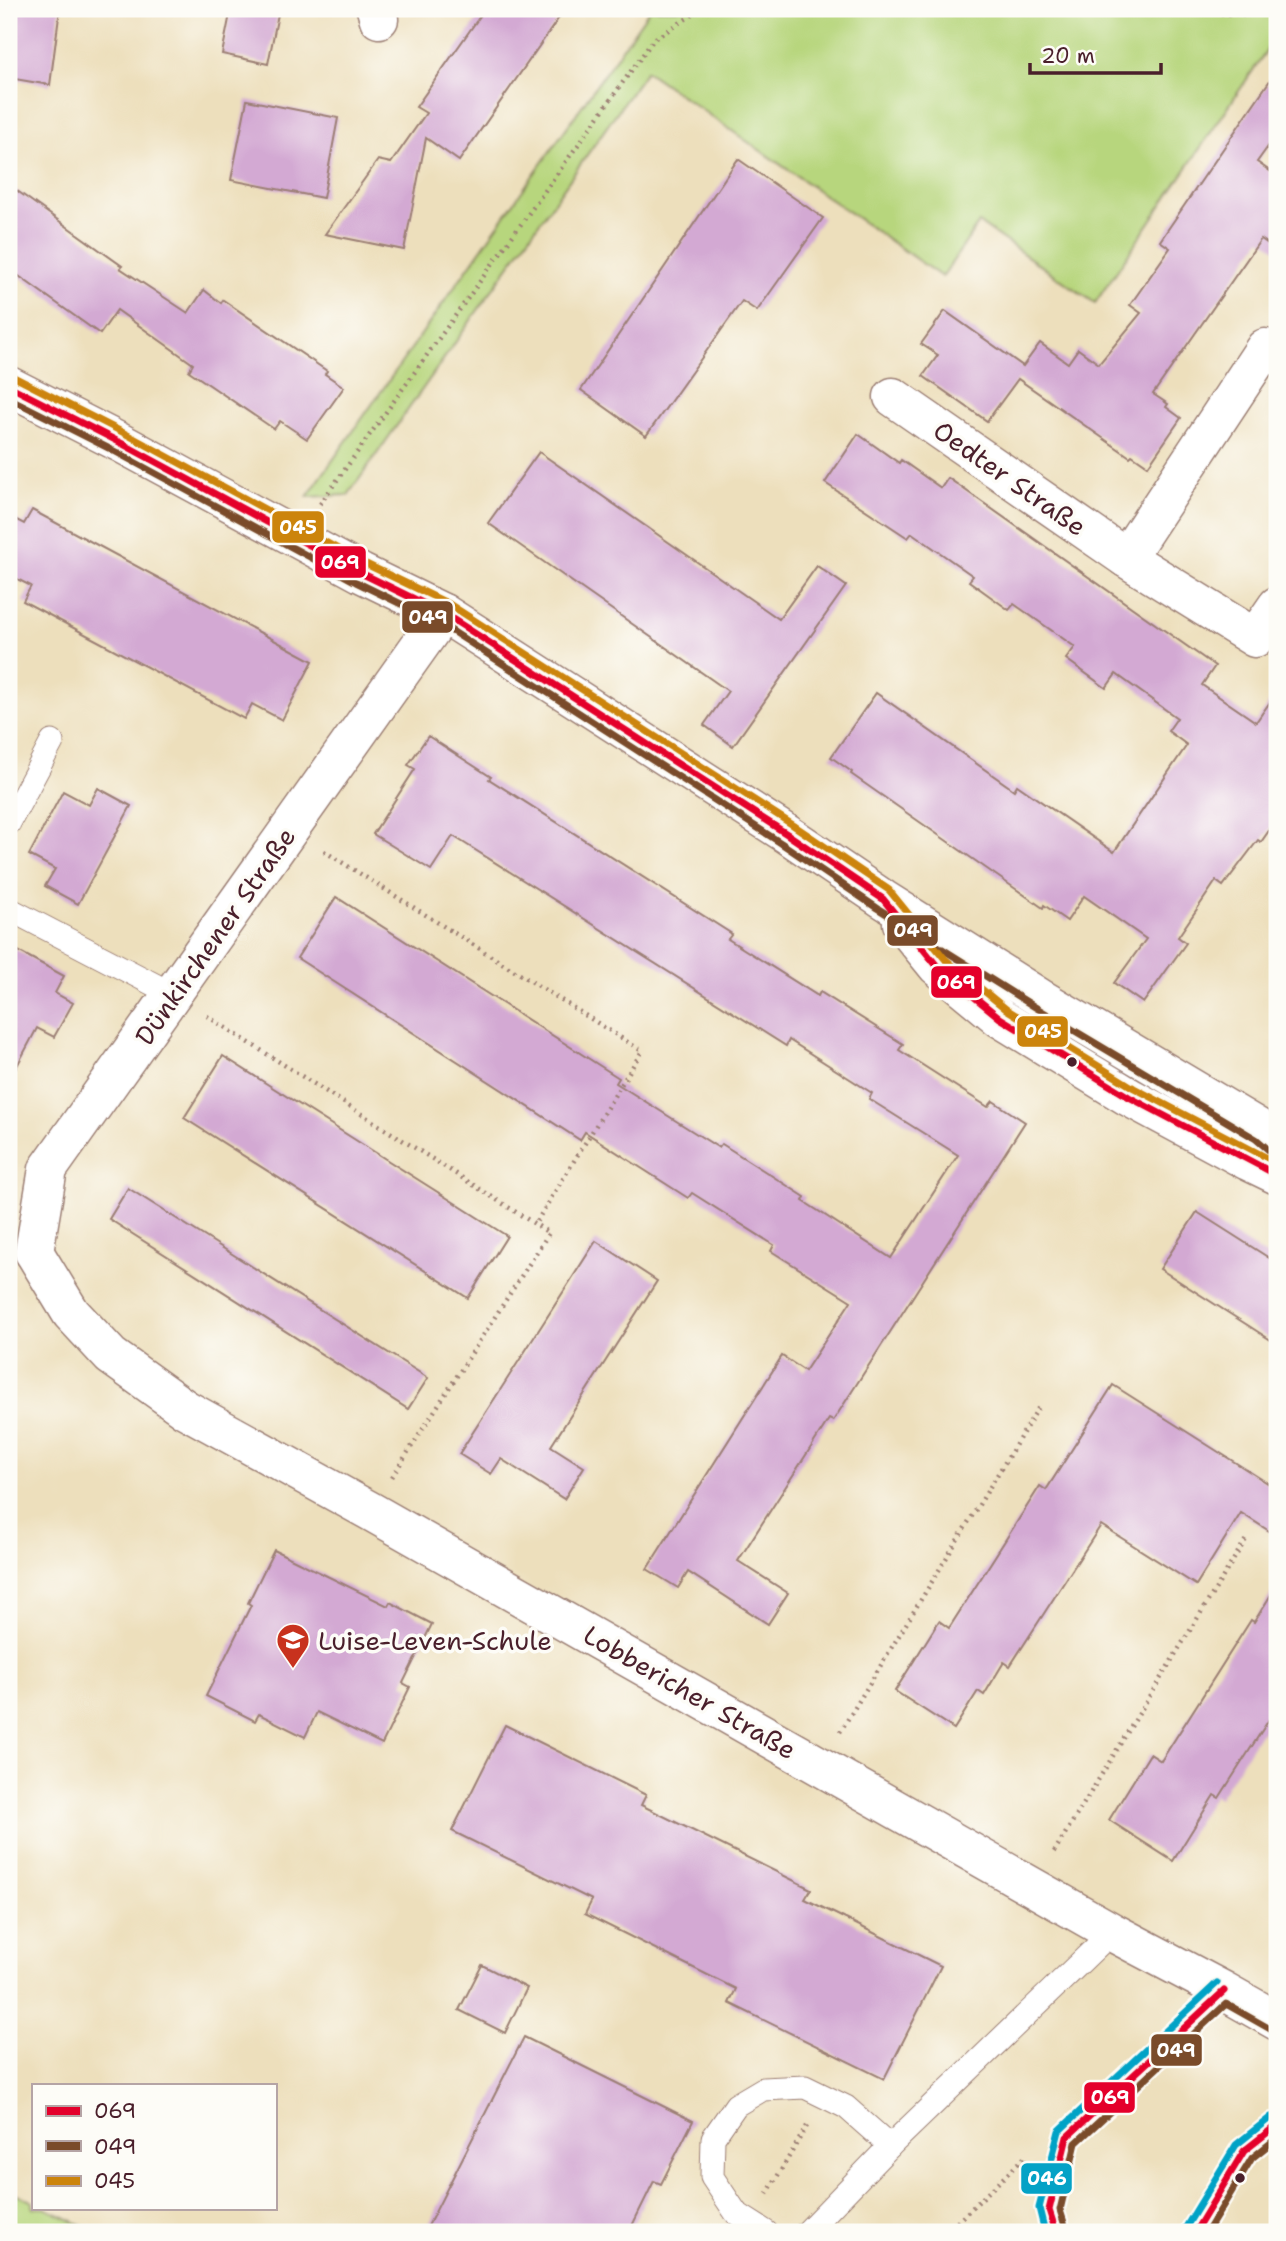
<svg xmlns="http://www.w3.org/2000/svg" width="1286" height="2241" font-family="'Shantell Sans',sans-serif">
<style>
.green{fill:#b7d67d;stroke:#807a54;stroke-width:2}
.building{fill:#d3a9d3}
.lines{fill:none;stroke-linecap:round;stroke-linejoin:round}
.service-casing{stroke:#9c7f74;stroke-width:25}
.minor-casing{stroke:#9c7f74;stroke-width:41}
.path{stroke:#9c7f74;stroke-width:4.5;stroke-dasharray:2 5;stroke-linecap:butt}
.service{stroke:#fff;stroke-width:23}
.minor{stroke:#fff;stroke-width:38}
.bus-1-casing{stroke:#fdfcf7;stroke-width:12}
.bus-2-casing{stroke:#fdfcf7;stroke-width:12}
.bus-3-casing{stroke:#fdfcf7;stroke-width:12}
.bus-4-casing{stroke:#fdfcf7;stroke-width:12}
.bus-1{stroke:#e4002b;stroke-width:7}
.bus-2{stroke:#7a4b2a;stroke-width:7}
.bus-3{stroke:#cc840b;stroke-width:7}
.bus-4{stroke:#04a2c6;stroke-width:7}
.bus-dot{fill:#4a1f2b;stroke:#fdfcf7;stroke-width:2.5}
.labels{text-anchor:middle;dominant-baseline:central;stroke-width:7;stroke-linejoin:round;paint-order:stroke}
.street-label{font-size:26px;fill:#4a1f2b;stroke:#fdfcf7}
.poi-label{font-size:26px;fill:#4a1f2b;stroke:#fdfcf7;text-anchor:start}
.line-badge{stroke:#fdfcf7;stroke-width:2.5}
.badge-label{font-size:19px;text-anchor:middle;font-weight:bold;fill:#fff}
</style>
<rect width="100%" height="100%" fill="#fdfcf7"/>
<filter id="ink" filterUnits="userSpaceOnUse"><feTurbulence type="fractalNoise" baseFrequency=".0143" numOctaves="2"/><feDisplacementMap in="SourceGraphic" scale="14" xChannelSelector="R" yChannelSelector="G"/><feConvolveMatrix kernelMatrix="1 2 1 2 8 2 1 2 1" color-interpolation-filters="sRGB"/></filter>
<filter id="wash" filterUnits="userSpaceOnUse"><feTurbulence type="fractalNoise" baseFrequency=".00686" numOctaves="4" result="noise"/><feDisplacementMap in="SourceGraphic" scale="28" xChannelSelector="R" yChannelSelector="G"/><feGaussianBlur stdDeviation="1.57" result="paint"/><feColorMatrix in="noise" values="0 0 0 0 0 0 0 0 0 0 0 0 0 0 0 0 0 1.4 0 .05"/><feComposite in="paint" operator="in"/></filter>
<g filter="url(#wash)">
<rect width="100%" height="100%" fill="#eddfbc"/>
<g class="green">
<polygon points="650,9 1277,9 1277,35 1095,303 979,223 942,277 646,71 348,495 307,497"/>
<polygon points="9,2190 33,2202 33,2208 45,2208 96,2232 9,2232"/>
</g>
<g id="blocks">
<g class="building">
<polygon points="9,9 60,9 50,85 9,78"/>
<polygon points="231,9 279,9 268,64 222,54"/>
<polygon points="485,9 565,9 459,161 426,138 404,250 325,234 378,160 391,163 426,113 416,107"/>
<polygon points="1277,70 1277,134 1257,162 1277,176 1277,250 1261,239 1153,394 1168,404 1166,407 1181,418 1148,466 1132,455 1130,457 1018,379 987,421 923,376 938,355 921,344 945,311 1023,366 1040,343 1068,363 1078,349 1099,364 1141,313 1130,305 1170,248 1160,241"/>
<polygon points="247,100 338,118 323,198 231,180"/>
<polygon points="738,159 823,218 757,311 742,301 646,436 581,390"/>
<polygon points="9,185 122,266 120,268 188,313 204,290 221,303 223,300 327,371 325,374 344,387 307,439 280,421 274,429 189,371 193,364 117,310 100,334 9,269"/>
<polygon points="858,434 899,463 901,460 941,488 948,478 1215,666 1202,685 1256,722 1277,692 1277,819 1261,842 1258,840 1223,886 1216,881 1178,937 1186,943 1143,1003 1114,983 1146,939 1084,896 1067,921 1044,905 1043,908 851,774 852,772 831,757 876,693 1014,790 1017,785 1114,852 1187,745 1168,731 1177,718 1116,674 1106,688 1066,659 1075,647 1014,604 1009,610 969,581 973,576 912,533 908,538 825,483"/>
<polygon points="539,452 779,619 817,566 846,586 733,746 704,725 728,691 488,523"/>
<polygon points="32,510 313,661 282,720 252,704 244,719 23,601 31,586 9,575 9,516 24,524"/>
<polygon points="428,736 491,777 489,779 732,934 728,939 818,996 820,992 903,1044 899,1050 988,1107 993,1101 1025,1122 833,1421 829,1419 738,1561 788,1593 768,1624 688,1572 678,1588 647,1569 782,1356 805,1371 851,1301 771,1251 774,1245 692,1193 688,1198 585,1132 580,1140 297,958 336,897 619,1078 616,1083 719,1148 722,1144 805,1197 803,1201 891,1258 958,1155 869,1099 872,1093 789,1040 786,1046 453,836 431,870 373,834 415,769 408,765"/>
<polygon points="98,788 131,806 78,904 45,886 55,869 29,855 63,791 89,805"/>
<polygon points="9,946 64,976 55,993 73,1003 54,1037 37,1028 9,1081"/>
<polygon points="223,1056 507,1236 468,1298 184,1118"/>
<polygon points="128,1188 428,1378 408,1409 109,1219"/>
<polygon points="1197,1212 1277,1263 1277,1344 1160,1269"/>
<polygon points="596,1241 657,1281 551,1446 584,1467 564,1499 501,1459 491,1474 459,1454"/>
<polygon points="1113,1385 1277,1489 1277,1536 1241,1513 1196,1585 1101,1525 1010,1666 1004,1662 984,1695 978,1691 954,1729 895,1691 939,1621 949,1628 1040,1486 1046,1490"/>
<polygon points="274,1550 388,1606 390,1602 432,1624 403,1683 410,1687 382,1744 317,1712 305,1737 259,1714 255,1721 206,1696 251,1605 248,1603"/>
<polygon points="1277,1585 1277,1707 1219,1798 1214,1795 1173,1861 1109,1820 1150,1754 1161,1761 1251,1620 1254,1622"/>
<polygon points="505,1725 646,1795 641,1805 811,1889 805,1899 941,1966 884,2079 729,2003 736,1989 585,1914 592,1900 452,1831"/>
<polygon points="482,1965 527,1988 505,2033 459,2010"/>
<polygon points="524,2037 693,2121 661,2184 654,2181 629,2232 425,2232"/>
</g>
</g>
</g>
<g filter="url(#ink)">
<use href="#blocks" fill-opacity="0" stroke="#9c7f74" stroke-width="2"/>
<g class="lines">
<defs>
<g id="service">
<polyline points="9,823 52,742"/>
<polyline points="9,909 174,995"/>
<polyline points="766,2232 736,2213 712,2177 713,2138 736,2105 763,2089 805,2087 846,2107 890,2146"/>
<polyline points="807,2232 890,2146 1112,1932"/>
<polyline points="1056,2232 1049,2210 1067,2137 1224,1991"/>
<polyline points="1195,2232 1244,2151 1277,2125"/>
</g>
<g id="minor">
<polyline points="376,9 379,19"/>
<polyline points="1277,356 1265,348 1126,558 1255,638 1277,606"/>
<polyline points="9,386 121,443 361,573 443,613 787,834 883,899 1040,998 1262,1130 1277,1143"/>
<polyline points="893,397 1126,558"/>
<polyline points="902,923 937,966 1000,1018 1129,1097 1248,1161 1277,1175"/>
<polyline points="34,1252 71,1313 111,1356 185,1409 370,1511 1112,1932 1224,1991 1277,2021"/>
<polyline points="34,1252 48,1169 443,613"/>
</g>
</defs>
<use href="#service" class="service-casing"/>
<use href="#minor" class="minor-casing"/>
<g class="path">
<polyline points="1180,9 1189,13 1277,15"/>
<polyline points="320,504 654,39 702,9"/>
<polyline points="324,851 642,1051 535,1224"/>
<polyline points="207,1016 549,1233 392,1477"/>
<polyline points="840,1732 1040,1405"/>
<polyline points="1054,1852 1248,1536"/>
<polyline points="767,2194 807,2126"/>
<polyline points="947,2232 1027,2155"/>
</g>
<use href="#service" class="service"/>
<use href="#minor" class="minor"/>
<defs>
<g id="bus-1">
<polyline points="9,386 121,443 361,573 443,613 787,834 883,899 937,966 1000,1018 1129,1097 1277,1175"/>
<polyline points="1056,2232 1049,2210 1067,2137 1224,1991"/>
<polyline points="1195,2232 1244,2151 1277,2125"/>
</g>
<g id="bus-2">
<polyline points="9,398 116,452 356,582 438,622 781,843 877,908 1035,1007 1256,1139 1270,1151"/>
<polyline points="1066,2229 1060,2210 1076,2143 1226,2004 1272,2030"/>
<polyline points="1207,2232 1252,2158 1277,2138"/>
</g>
<polyline id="bus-3" points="14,377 126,434 366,564 449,604 793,825 889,890 945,959 1006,1009 1134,1088 1277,1163"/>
<g id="bus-4">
<polyline points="1186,2227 1236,2145 1271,2117"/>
<polyline points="1045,2232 1039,2208 1059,2131 1217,1983"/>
</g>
</defs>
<use href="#bus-1" class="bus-1-casing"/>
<use href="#bus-2" class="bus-2-casing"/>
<use href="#bus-3" class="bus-3-casing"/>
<use href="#bus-4" class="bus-4-casing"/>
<use href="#bus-1" class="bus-1"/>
<use href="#bus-2" class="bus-2"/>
<use href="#bus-3" class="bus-3"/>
<use href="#bus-4" class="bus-4"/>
</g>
</g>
<defs>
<symbol id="school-pin" viewBox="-11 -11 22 30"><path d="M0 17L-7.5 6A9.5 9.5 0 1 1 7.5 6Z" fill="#c8321e" stroke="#fdfcf7"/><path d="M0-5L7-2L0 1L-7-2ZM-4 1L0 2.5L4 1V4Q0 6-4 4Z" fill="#fff"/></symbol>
</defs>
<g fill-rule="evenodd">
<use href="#school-pin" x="274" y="1621" width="38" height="52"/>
</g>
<g class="bus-dot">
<circle cx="1072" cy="1062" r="6"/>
<circle cx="1240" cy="2178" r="6"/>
</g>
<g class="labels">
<g class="street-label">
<text transform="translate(1010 478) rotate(35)">Oedter Straße</text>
<text transform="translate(215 936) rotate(-55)">Dünkirchener Straße</text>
<text transform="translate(690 1692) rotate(30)">Lobbericher Straße</text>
</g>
<g class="poi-label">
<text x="318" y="1640">Luise-Leven-Schule</text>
</g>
</g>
<g class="line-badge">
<rect x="271" y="510" width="54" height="34" rx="7" fill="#cc840b"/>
<rect x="314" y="545" width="53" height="34" rx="7" fill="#e4002b"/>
<rect x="401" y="600" width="53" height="34" rx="7" fill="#7a4b2a"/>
<rect x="886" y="914" width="53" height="33" rx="7" fill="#7a4b2a"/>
<rect x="930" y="965" width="53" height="34" rx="7" fill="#e4002b"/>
<rect x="1016" y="1015" width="53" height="33" rx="7" fill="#cc840b"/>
<rect x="1150" y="2033" width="53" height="34" rx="7" fill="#7a4b2a"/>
<rect x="1083" y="2081" width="53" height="33" rx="7" fill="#e4002b"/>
<rect x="1020" y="2162" width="53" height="33" rx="7" fill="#04a2c6"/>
</g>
<g class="badge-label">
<text x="298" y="534">045</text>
<text x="340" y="569">069</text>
<text x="428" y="624">049</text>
<text x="913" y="937">049</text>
<text x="956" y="989">069</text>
<text x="1043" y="1038">045</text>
<text x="1176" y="2057">049</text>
<text x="1110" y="2104">069</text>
<text x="1047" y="2185">046</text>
</g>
<rect width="1286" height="2241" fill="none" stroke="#fdfcf7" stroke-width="35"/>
<rect x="32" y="2084" width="245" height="126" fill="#fdfcf7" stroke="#b5a4a5" stroke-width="2"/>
<rect x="46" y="2106" width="35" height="10" fill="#e4002b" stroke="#b5a4a5" stroke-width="2"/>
<text x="94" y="2118" font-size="21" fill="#4a1f2b">069</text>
<rect x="46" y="2141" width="35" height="10" fill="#7a4b2a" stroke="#b5a4a5" stroke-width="2"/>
<text x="94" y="2154" font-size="21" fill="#4a1f2b">049</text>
<rect x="46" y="2176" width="35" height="10" fill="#cc840b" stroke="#b5a4a5" stroke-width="2"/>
<text x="94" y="2188" font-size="21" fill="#4a1f2b">045</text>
<path d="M1030 63v10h131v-10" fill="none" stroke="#4a1f2b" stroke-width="3.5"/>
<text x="1041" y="63" font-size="21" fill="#4a1f2b" stroke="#fdfcf7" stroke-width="5" paint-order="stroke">20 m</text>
</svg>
